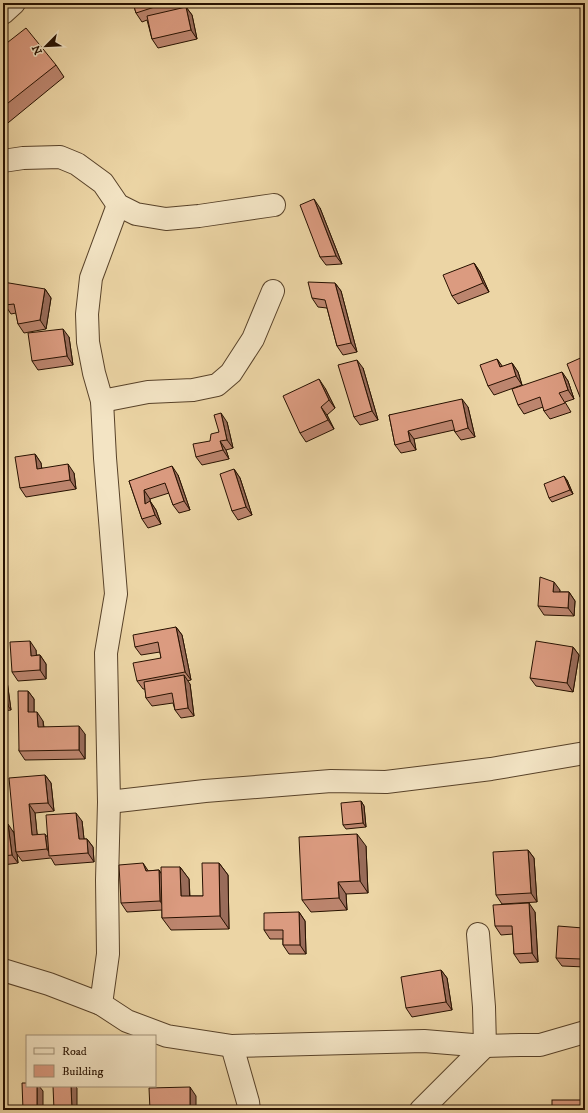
<svg xmlns="http://www.w3.org/2000/svg" width="588" height="1113" font-family="'IM FELL DW Pica',serif">
<style>
.lines{fill:none;stroke-linecap:round;stroke-linejoin:round}
.minor-casing{stroke:#584229;stroke-width:24}
.minor{stroke:#f3e4c4;stroke-width:22}
.wall{fill:#bc856e;stroke:#271100}
.shaded-wall{fill:#996c5a;stroke:#271100}
.building{fill:#db9b80;stroke:#271100}
</style>
<rect width="100%" height="100%" fill="#ecd5a5"/>
<filter id="stains"><feTurbulence type="fractalNoise" baseFrequency=".005" numOctaves="4"/><feColorMatrix values="0 0 0 0 .2 0 0 0 0 .09 0 0 0 0 .02 0 0 0 .5 -.17"/></filter>
<radialGradient id="worn" r=".72"><stop offset=".6" stop-color="#630" stop-opacity="0"/><stop offset="1" stop-color="#630" stop-opacity=".3"/></radialGradient>
<g class="lines">
<defs>
<g id="minor">
<polyline points="3,13 14,3"/>
<polyline points="3,161 23,158 60,157 77,164 103,183 118,205 136,214 166,219 199,216 274,205"/>
<polyline points="102,401 148,392 193,390 217,385 231,373 253,339 273,291"/>
<polyline points="109,802 205,791 331,781 386,782 491,769 585,753"/>
<polyline points="3,970 49,984 101,1004 127,1021 167,1036 232,1046 424,1041 485,1046 520,1045 540,1045 585,1032"/>
<polyline points="101,1004 108,954 107,880 109,802 106,653 116,594 105,458 102,401 94,373 88,342 87,314 91,278 118,205"/>
<polyline points="232,1046 248,1102 249,1110"/>
<polyline points="421,1110 485,1046 484,1007 478,934"/>
</g>
</defs>
<use href="#minor" class="minor-casing"/>
<use href="#minor" class="minor"/>
</g>
<g class="wall">
<polygon points="133,3 179,3 180,8 186,7 192,15 197,39 158,48 152,39 147,20 142,22 136,13"/>
<polygon points="3,46 56,65 64,77 3,127"/>
<polygon points="320,208 342,264 326,265 320,257"/>
<polygon points="474,263 480,272 489,292 458,304 452,296"/>
<polygon points="335,283 341,291 357,352 343,355 337,346 327,308 318,307 312,298"/>
<polygon points="45,289 51,298 46,329 24,333 18,324 16,313 11,314 5,305"/>
<polygon points="69,337 73,365 38,370 32,361"/>
<polygon points="585,356 585,404 580,397"/>
<polygon points="497,359 502,367 512,363 518,372 522,385 494,395 488,386"/>
<polygon points="363,368 378,420 360,425 354,417"/>
<polygon points="562,372 568,381 574,399 565,402 571,412 550,419 544,411 543,407 524,414 518,405"/>
<polygon points="325,388 335,408 327,415 334,429 306,442 300,433"/>
<polygon points="468,407 475,437 461,440 455,432 454,430 414,439 416,450 401,453 395,445 389,415"/>
<polygon points="227,422 233,448 226,450 229,459 202,465 196,457 210,441 219,432"/>
<polygon points="35,454 41,463 41,468 74,473 76,489 26,497 20,488"/>
<polygon points="234,469 240,478 252,515 238,520 232,511"/>
<polygon points="178,475 190,510 179,513 173,505 169,493 150,499 150,501 156,510 161,524 148,528 142,519 129,481"/>
<polygon points="567,480 573,494 552,502 549,498"/>
<polygon points="560,590 559,592 569,592 575,601 574,616 544,615 538,606"/>
<polygon points="176,627 182,635 191,680 187,681 190,684 194,716 181,718 175,710 173,703 152,706 146,698 145,689 143,689 137,681 161,658 160,652 141,655 135,647"/>
<polygon points="573,647 579,655 573,692 536,686 530,678"/>
<polygon points="36,650 36,655 40,655 46,664 46,679 18,681 12,672"/>
<polygon points="3,676 7,681 11,710 3,711"/>
<polygon points="28,691 34,699 34,712 43,721 44,727 85,734 85,759 25,760 19,751"/>
<polygon points="45,775 51,783 54,811 35,813 37,834 48,837 82,821 84,839 87,839 93,847 94,862 55,865 51,858 22,861 17,854 18,863 3,865 3,825 14,832"/>
<polygon points="361,801 364,806 366,827 346,829 343,825"/>
<polygon points="366,846 368,893 346,894 347,910 311,912 302,900"/>
<polygon points="528,850 534,858 537,902 502,904 496,895"/>
<polygon points="219,863 228,875 229,929 171,930 162,918 162,910 127,912 121,903 148,871 159,870 161,874 180,867 189,879 190,896 203,896"/>
<polygon points="299,912 305,921 306,954 289,954 283,945 283,939 270,939 264,930"/>
<polygon points="535,912 538,962 520,963 514,954 513,934 501,935 495,926"/>
<polygon points="583,928 585,932 585,967 562,966 556,958"/>
<polygon points="441,970 447,978 452,1010 412,1017 406,1008"/>
</g>
<g class="shaded-wall">
<polygon points="176,3 179,3 181,9"/>
<polygon points="186,7 192,15 197,39 191,30"/>
<polygon points="314,199 320,208 342,264 336,256"/>
<polygon points="474,263 480,272 489,292 483,283"/>
<polygon points="335,283 341,291 357,352 351,343"/>
<polygon points="45,289 51,298 46,329 40,320"/>
<polygon points="63,329 69,337 73,365 67,356"/>
<polygon points="497,359 503,367 500,367"/>
<polygon points="357,360 363,368 378,420 372,411"/>
<polygon points="512,363 518,372 522,385 516,376"/>
<polygon points="562,372 568,381 574,399 568,390"/>
<polygon points="319,379 325,388 335,408 329,400"/>
<polygon points="462,399 468,407 475,437 468,428"/>
<polygon points="321,407 327,415 334,429 328,420"/>
<polygon points="221,413 227,422 233,448 227,440"/>
<polygon points="408,431 414,439 416,450 410,441"/>
<polygon points="220,441 226,450 229,459 223,450"/>
<polygon points="35,454 41,463 43,478 37,469"/>
<polygon points="68,464 74,473 76,489 70,480"/>
<polygon points="172,466 178,475 190,510 184,501"/>
<polygon points="234,469 240,478 252,515 246,507"/>
<polygon points="564,476 567,480 573,494 570,490"/>
<polygon points="144,490 150,499 151,512 145,504"/>
<polygon points="150,501 156,510 161,524 155,515"/>
<polygon points="554,582 560,590 559,600 553,592"/>
<polygon points="569,592 575,601 574,616 568,608"/>
<polygon points="176,627 182,635 191,680 185,672"/>
<polygon points="30,641 36,650 37,664 31,656"/>
<polygon points="573,647 579,655 573,692 567,683"/>
<polygon points="40,655 46,664 46,679 40,670"/>
<polygon points="184,675 190,684 194,716 188,708"/>
<polygon points="3,676 7,681 11,710 8,706"/>
<polygon points="28,691 34,699 34,721 28,712"/>
<polygon points="37,712 43,721 44,735 38,727"/>
<polygon points="79,726 85,734 85,759 79,750"/>
<polygon points="45,775 51,783 54,811 48,803"/>
<polygon points="361,801 364,806 366,827 363,823"/>
<polygon points="29,804 35,813 38,843 32,835"/>
<polygon points="3,812 5,823 3,820"/>
<polygon points="76,813 82,821 85,848 79,839"/>
<polygon points="8,824 14,833 16,852 17,854 18,863 12,855"/>
<polygon points="45,834 51,842 51,856 47,849"/>
<polygon points="357,834 366,846 368,893 360,881"/>
<polygon points="87,839 93,847 94,862 88,853"/>
<polygon points="528,850 534,858 537,902 531,893"/>
<polygon points="143,863 149,872 146,871"/>
<polygon points="219,863 228,875 229,929 220,916"/>
<polygon points="180,867 189,879 190,909 181,896"/>
<polygon points="159,870 165,879 166,910 160,901"/>
<polygon points="338,882 346,894 347,910 339,898"/>
<polygon points="529,903 535,912 538,962 532,953"/>
<polygon points="299,912 305,921 306,954 300,945"/>
<polygon points="583,928 585,932 585,965 581,959"/>
<polygon points="441,970 447,978 452,1010 446,1002"/>
<polygon points="37,1086 39,1086 43,1091 43,1110 37,1110"/>
<polygon points="71,1086 75,1086 77,1088 77,1110 72,1110"/>
<polygon points="190,1087 196,1096 196,1110 190,1110"/>
</g>
<g class="building">
<polygon points="133,3 167,3 136,13"/>
<polygon points="186,7 191,30 152,39 147,16"/>
<polygon points="26,28 56,65 3,107 3,46"/>
<polygon points="314,199 336,256 320,257 300,205"/>
<polygon points="474,263 483,283 452,296 443,275"/>
<polygon points="3,282 45,289 40,320 18,324 14,304 5,305 3,296"/>
<polygon points="308,282 335,283 351,343 337,346 325,300 312,298"/>
<polygon points="63,329 67,356 32,361 28,333"/>
<polygon points="585,356 585,396 580,397 567,364"/>
<polygon points="497,359 500,367 512,363 516,376 488,386 480,365"/>
<polygon points="357,360 372,411 354,417 338,365"/>
<polygon points="562,372 568,390 559,393 565,403 544,411 540,397 518,405 512,389"/>
<polygon points="319,379 329,400 321,407 328,420 300,433 283,396"/>
<polygon points="462,399 468,428 455,432 452,420 408,431 410,441 395,445 389,415"/>
<polygon points="221,413 227,440 220,441 223,450 196,457 193,444 210,441 211,434 219,432 214,415"/>
<polygon points="35,454 37,469 68,464 70,480 20,488 15,457"/>
<polygon points="172,466 184,501 173,505 165,483 144,490 145,504 150,501 155,515 142,519 129,481"/>
<polygon points="234,469 246,507 232,511 220,474"/>
<polygon points="564,476 570,490 549,498 544,484"/>
<polygon points="540,577 554,582 553,592 569,592 568,608 538,606"/>
<polygon points="176,627 185,672 137,681 133,663 161,658 158,642 135,647 133,635"/>
<polygon points="30,641 31,656 40,655 40,670 12,672 10,642"/>
<polygon points="536,641 573,647 567,683 530,678"/>
<polygon points="184,675 188,708 175,710 172,693 146,698 144,682"/>
<polygon points="3,676 8,706 3,706"/>
<polygon points="18,691 28,691 28,712 37,712 38,727 79,726 79,750 19,751"/>
<polygon points="45,775 48,803 29,804 32,835 45,834 47,849 16,852 9,778"/>
<polygon points="361,801 363,823 343,825 341,803"/>
<polygon points="76,813 79,839 87,839 88,853 49,856 46,815"/>
<polygon points="8,824 12,855 3,856 3,825"/>
<polygon points="357,834 360,881 338,882 339,898 302,900 299,837"/>
<polygon points="528,850 531,893 496,895 493,852"/>
<polygon points="143,863 146,871 159,870 160,901 121,903 119,865"/>
<polygon points="202,863 219,863 220,916 162,918 161,867 180,867 181,896 203,896"/>
<polygon points="529,903 532,953 514,954 512,926 495,926 493,905"/>
<polygon points="299,912 300,945 283,945 283,930 264,930 264,913"/>
<polygon points="558,926 583,928 581,959 556,958"/>
<polygon points="441,970 446,1002 406,1008 401,977"/>
<polygon points="22,1083 27,1083 27,1086 37,1086 37,1110 23,1110"/>
<polygon points="53,1086 71,1086 72,1110 54,1110"/>
<polygon points="190,1087 190,1110 150,1110 149,1088"/>
<rect x="552" y="1100" width="33" height="10"/>
</g>
<rect width="588" height="1113" fill="none" stroke="#ecd5a5" stroke-width="16"/>
<rect x="4" y="4" width="580" height="1105" fill="none" stroke="#271100" stroke-width="2"/>
<rect x="8" y="8" width="572" height="1097" fill="none" stroke="#271100"/>
<rect x="26" y="1035" width="130" height="52" fill="#f3e4c4" stroke="#a19076"/>
<rect x="34" y="1048" width="20" height="6" fill="#f3e4c4" stroke="#a19076"/>
<text x="62" y="1055" font-size="12" fill="#271100">Road</text>
<rect x="34" y="1065" width="20" height="12" fill="#db9b80" stroke="#a19076"/>
<text x="62" y="1075" font-size="12" fill="#271100">Building</text>
<g transform="translate(46 46) rotate(246)" stroke="#f3e4c4" stroke-width="3" paint-order="stroke">
<path d="M0-3L7 15L0 10L-7 15Z" fill="#271100"/>
<text y="-6" font-size="11" font-weight="bold" text-anchor="middle" fill="#271100">N</text>
</g>
<rect width="100%" height="100%" filter="url(#stains)"/>
<rect width="100%" height="100%" fill="url(#worn)"/>
</svg>
